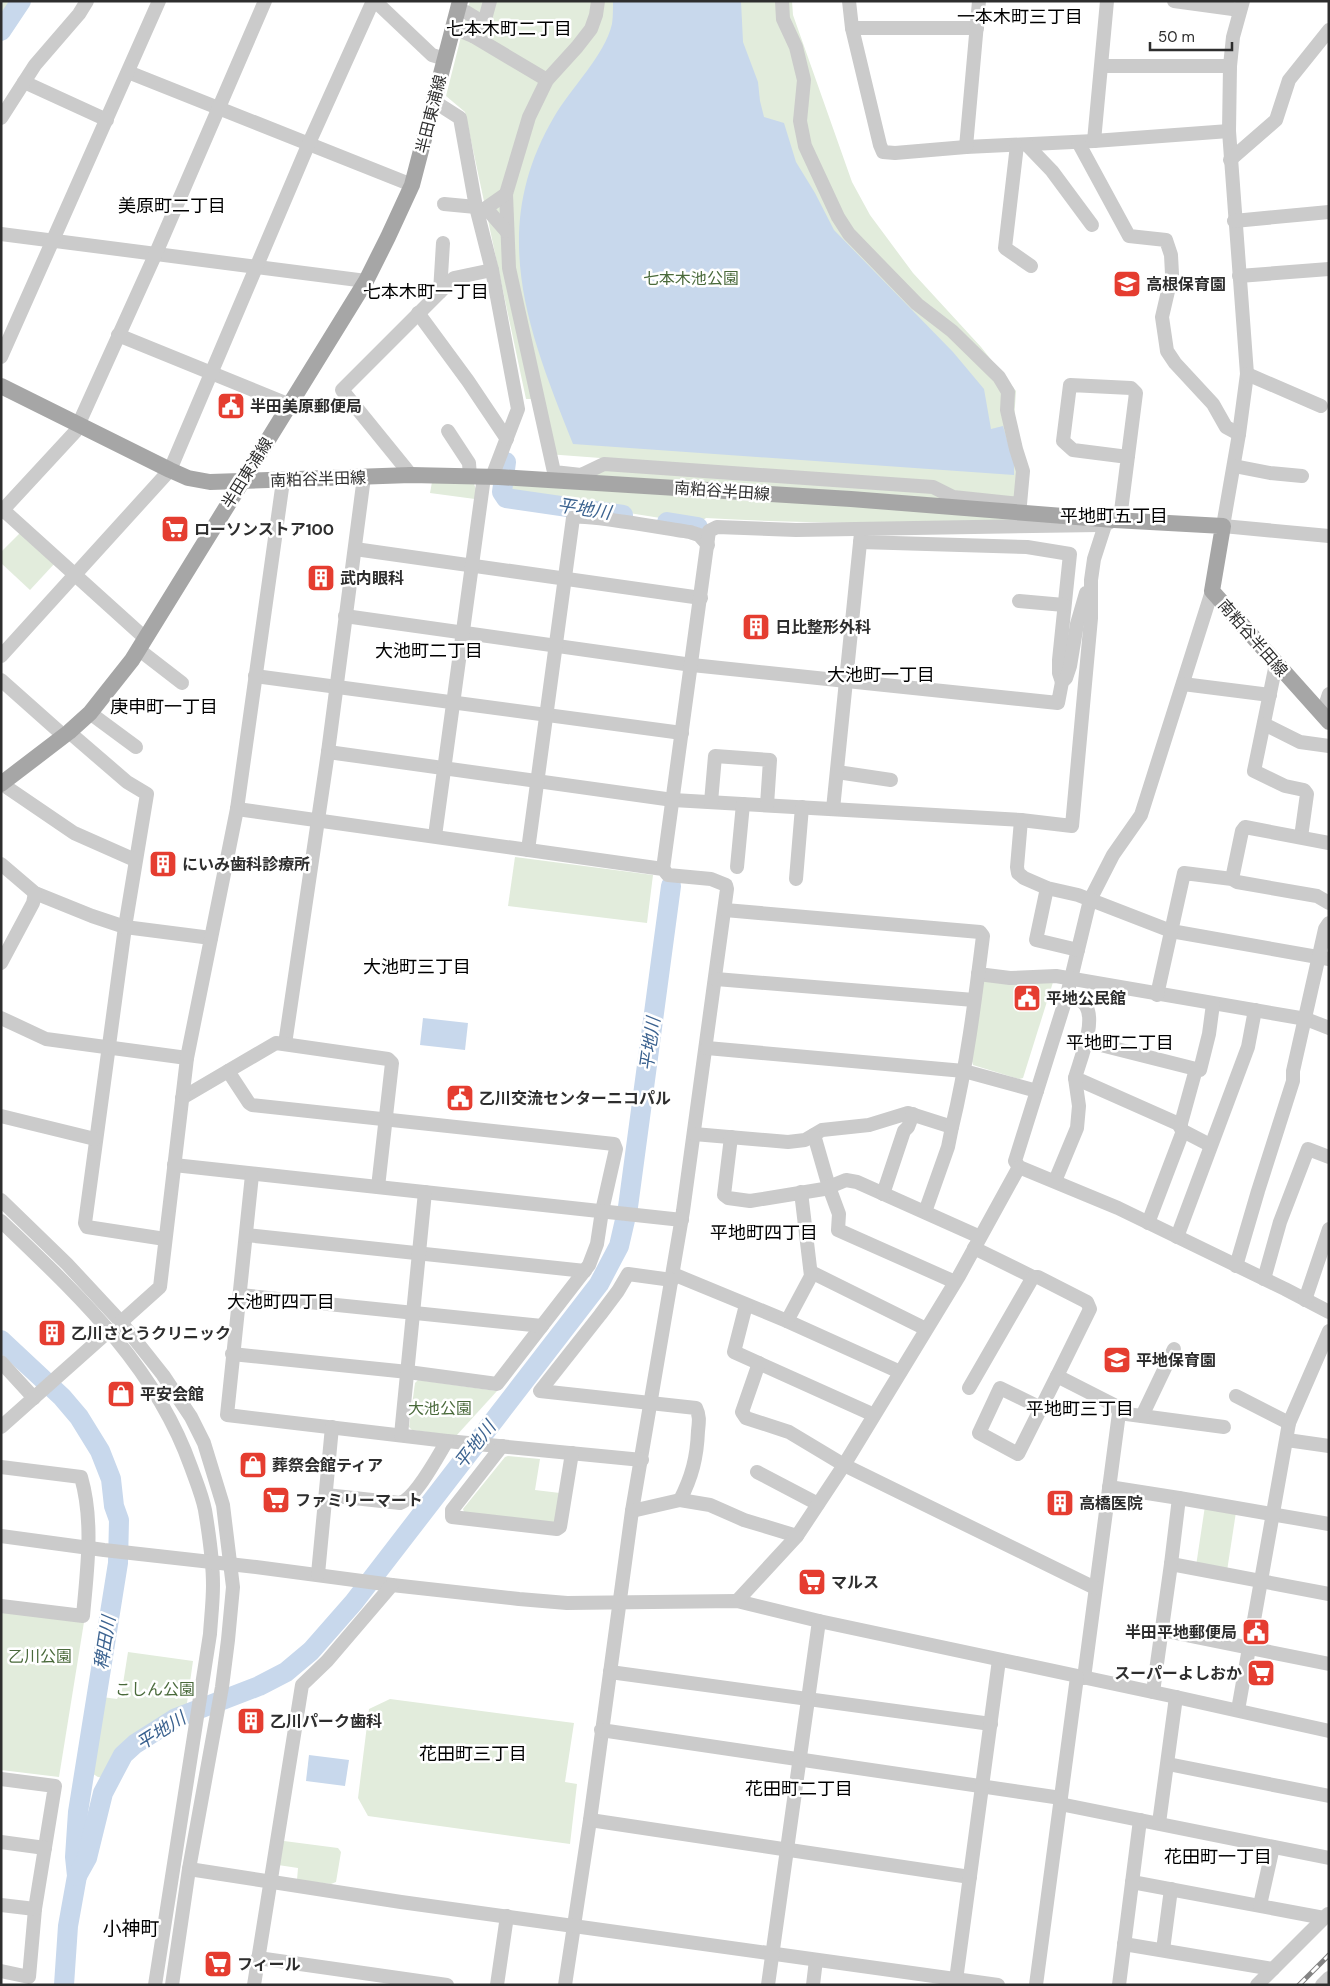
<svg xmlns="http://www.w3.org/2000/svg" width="1330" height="1986" font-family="'DM Sans','Noto Sans JP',sans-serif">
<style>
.green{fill:#e2ecdc}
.water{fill:#c8d8ec}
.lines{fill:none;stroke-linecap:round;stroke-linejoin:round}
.river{stroke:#c8d8ec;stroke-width:20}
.minor{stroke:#cbcbcb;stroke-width:14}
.major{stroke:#a6a6a6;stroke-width:16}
.rail-casing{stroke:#838383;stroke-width:5}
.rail{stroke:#fff;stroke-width:3;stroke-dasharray:9;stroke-linecap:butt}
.labels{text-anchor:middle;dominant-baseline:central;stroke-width:5;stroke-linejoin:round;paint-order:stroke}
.street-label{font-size:16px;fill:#2e2e2e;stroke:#fff}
.park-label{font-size:16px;fill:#4a6a3b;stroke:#fff}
.poi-label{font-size:16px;font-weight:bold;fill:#2e2e2e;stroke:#fff;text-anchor:start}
.neighbourhood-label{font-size:18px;fill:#000;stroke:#fff}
.water-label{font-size:18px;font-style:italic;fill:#3c6390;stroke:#fff}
.quarter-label{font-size:19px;fill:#000;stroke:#fff}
</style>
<rect width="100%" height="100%" fill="#fff"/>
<g class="green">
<polygon points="1,1 15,1 1,26"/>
<polygon points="470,1 792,1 793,15 852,182 870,215 913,273 981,347 1016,391 1014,420 1026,501 954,494 934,483 547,454 535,399 526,399 465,112 446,96"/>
<polygon points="603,468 932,490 946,499 586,475"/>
<polygon points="432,482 474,484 476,489 475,499 430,493"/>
<path d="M507,483l561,38c-121,2 -241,4 -362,-3l-8,6 -188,-30 -3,-4z"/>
<polygon points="21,532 55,563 30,590 1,563 1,552"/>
<polygon points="515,857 653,875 647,923 508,906"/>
<polygon points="982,978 1054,979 1023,1078 1019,1079 973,1065 972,1061"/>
<polygon points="418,1380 497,1391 456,1436 412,1430 409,1427 415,1383"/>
<polygon points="508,1456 540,1459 535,1490 560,1493 557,1521 553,1525 464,1512 463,1509 505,1457"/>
<polygon points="1205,1506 1236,1512 1227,1571 1196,1566"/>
<polygon points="1,1612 84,1622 59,1777 1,1770"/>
<polygon points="128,1652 193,1661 186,1710 150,1730 119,1753 105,1778 98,1777 90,1772 102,1697 117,1699 122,1690"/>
<polygon points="390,1699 574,1723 565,1782 577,1784 570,1844 368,1816 358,1798 369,1709"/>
<polygon points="284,1841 338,1848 341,1852 336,1882 331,1884 297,1880 298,1868 278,1865 281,1844"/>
</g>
<g class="water">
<path d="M613,1h128l2,41 15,40 2,19 4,16 20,6 12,39 19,31 19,37 119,122 31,37 7,40 12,-3 11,37v12l-441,-31c-44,-111 -86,-213 -19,-327 16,-28 51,-62 58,-93 1,-7 1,-15 1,-23z"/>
<polygon points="423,1018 468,1023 465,1050 420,1045"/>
<polygon points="309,1755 349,1760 345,1786 306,1781"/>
</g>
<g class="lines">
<g class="river">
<polyline points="1,31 21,1"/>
<polyline points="506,462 502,492 506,498 623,515"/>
<polyline points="667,522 698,527"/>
<polyline points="1,1340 62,1397 79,1417 100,1451 111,1479 114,1506 119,1520 118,1563 78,1812 75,1857 77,1876 68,1926 64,1985"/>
<polyline points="77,1876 87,1858 103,1793 123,1755 135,1744 176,1718 259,1686 286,1672 311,1651 354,1602 599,1284 619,1246 628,1207 671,886"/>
</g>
<g class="minor">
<polyline points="375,1 432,55 445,59"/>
<polyline points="490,1 484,23 478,24 473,36 547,80"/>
<polyline points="598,1 596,15 591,29 577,47 547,80 529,117 506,194 509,268 554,472 581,475 604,464 933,487 953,497 1020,504 1023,471 1016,449 1007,410 1008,392 999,377 952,331 917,304 849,234 838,217 805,146 800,121 804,80 796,47 783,19 782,1"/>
<polyline points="849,1 852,28 880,145 883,152 895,153 966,147 1094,141 1229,131"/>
<polyline points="1174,1 1240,10"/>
<polyline points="1243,1 1233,37 1230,66 1229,131 1247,374 1239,434 1223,526 1329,536"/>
<polyline points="466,12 484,23"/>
<polyline points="852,28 977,28"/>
<polyline points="461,31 473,36"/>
<polyline points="1102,66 1230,66"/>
<polyline points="128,72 412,185"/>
<polyline points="24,82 107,120"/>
<polyline points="1,118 35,65 79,14 87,1"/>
<polyline points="1094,141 1107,1"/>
<polyline points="1078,142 1129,236 1166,240 1171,255 1172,274 1162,317 1167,351 1175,363 1213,404 1226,427 1239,434"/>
<polyline points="1017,145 1005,248 1031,266"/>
<polyline points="1027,145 1052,171 1092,225"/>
<polyline points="966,147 979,1"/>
<polyline points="1230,160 1276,120 1289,80 1329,30"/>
<polyline points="506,194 486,208 506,231"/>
<polyline points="444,204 476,207"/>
<polyline points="1234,221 1329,212"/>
<polyline points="1,234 366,281"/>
<polyline points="492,270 518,409 492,477"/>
<polyline points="1239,276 1329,269"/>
<polyline points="440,292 443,243"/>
<polyline points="418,313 468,381 507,439"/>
<polyline points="118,335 290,405"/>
<polyline points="1,357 159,1"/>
<polyline points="1247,374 1321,406"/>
<polyline points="448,431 469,463 470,476"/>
<polyline points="1234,466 1270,473 1302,476"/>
<polyline points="411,475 342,390 454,278 492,270 476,207 460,118 435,102"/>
<polyline points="1,508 145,638"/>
<polyline points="1,512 75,432 156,253 265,1"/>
<polyline points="1120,519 1136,393 1131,388 1070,385 1063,441 1073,450 1128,457"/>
<polyline points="860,542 1027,547 1070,554 1059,660 1059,673 1062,682"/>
<polyline points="355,549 701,598"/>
<polyline points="1212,591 1141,815 1113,855 1090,900 1067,995 1015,1161 1019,1167 1118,1208 1285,1289 1329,1312"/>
<polyline points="1019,601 1064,605"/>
<polyline points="345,616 692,665 1058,703 1062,682 1066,678 1070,666 1077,624 1086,593"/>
<polyline points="138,649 182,683"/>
<polyline points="1,656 170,470 309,143 373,1"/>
<polyline points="1276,664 1254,771 1285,786 1304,790 1307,794 1301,837"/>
<polyline points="255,676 682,733"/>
<polyline points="1,680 64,736"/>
<polyline points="1183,684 1270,695"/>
<polyline points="90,713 136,747"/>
<polyline points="1322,715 1329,694"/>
<polyline points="1264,724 1300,742 1329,746"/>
<polyline points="69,732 127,782 147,794 125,927 85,1223 87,1227 165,1239"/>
<polyline points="328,752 673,800 1021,820 1072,826 1091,618 1091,580 1094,559 1105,525 1114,520"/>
<polyline points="837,772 891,780"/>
<polyline points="2,784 74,833 135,860"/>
<polyline points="711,802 715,756 770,760 767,805"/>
<polyline points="237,809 663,869 668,875 711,879 726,885 727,889 683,1211 632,1511 590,1820 565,1985"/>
<polyline points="833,809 861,533"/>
<polyline points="1021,820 1017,867 1018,873 1024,878 1047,888 1078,895 1171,931 1329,959"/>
<polyline points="435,836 484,477"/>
<path d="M528,850l45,-332c10,-5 100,12 117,14l9,3 9,10"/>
<polyline points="1,864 35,893 92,916 125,927 211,938"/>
<polyline points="737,867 743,804"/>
<polyline points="663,869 709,531 717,527 796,530 1099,525"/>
<polyline points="796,879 802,807"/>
<polyline points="1232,879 1242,831 1245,827 1329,843"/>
<polyline points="1047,888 1036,940 1078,950"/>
<polyline points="1,963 33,903 35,893"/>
<polyline points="978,974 1010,978 1056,976 1306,1019 1329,1028"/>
<polyline points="716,979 974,1000"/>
<path d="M1067,995c7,2 15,4 19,11 10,16 -6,54 -11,72l106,47"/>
<polyline points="1157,995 1184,873 1232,879 1237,882 1317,896 1329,903"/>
<polyline points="1,1018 46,1039 187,1058"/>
<polyline points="1085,1041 1196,1069"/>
<polyline points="285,1044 328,752 364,477"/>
<polyline points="707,1048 964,1071 1037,1091"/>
<polyline points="228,1071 249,1103 252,1105 614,1144 616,1149 602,1211 597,1244 589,1265 497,1384 408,1372 232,1354"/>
<polyline points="182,1098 276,1043 388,1059 392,1063 378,1187"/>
<polyline points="1,1116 95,1139"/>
<path d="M694,1134l94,8 17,-2 17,-10 47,-5 39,-12 44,14c15,-62 23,-127 31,-191l-3,-4 -255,-22"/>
<polyline points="814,1135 829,1187 839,1214 838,1230 955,1282"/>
<polyline points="731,1137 724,1195 728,1198 750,1201 824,1189 846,1180 857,1182 980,1237"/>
<polyline points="1210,1145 1183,1131 1180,1127 1196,1069 1200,1070 1209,1034 1213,1004"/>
<polyline points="174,1165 682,1220"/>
<polyline points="252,1175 227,1415 447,1441 642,1460"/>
<polyline points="1055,1181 1077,1128 1079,1106 1075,1078"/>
<polyline points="883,1194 904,1131 908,1127 913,1114"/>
<polyline points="1,1200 67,1264 121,1322 163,1375 191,1417 204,1443 223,1505 233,1587 228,1640 222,1687 189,1869 172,1985"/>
<polyline points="925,1212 948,1147 952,1127"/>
<path d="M1,1221c76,73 154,144 190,246 5,14 11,28 14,43 4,24 8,51 8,75 0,17 -2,33 -3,49l-55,351"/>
<polyline points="1148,1223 1183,1131"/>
<polyline points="246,1235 585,1271"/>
<polyline points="1177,1237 1248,1047 1255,1010"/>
<polyline points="974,1248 1033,1277 1038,1277 1087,1302 1090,1309 1057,1376 1116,1406 1119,1413 1084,1678"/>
<polyline points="1236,1266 1258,1191 1293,1081 1293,1071 1325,929 1329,923"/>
<polyline points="811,1272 926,1329"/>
<polyline points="673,1274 787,1321 900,1372"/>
<polyline points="1264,1279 1280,1222 1308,1149 1329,1157"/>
<path d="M672,1280l-44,-6 -10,17 -18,24 -60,76 156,17c4,8 3,14 2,23 -1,26 -6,46 -18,69"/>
<polyline points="240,1295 542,1326"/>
<polyline points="1305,1300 1329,1229"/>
<polyline points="746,1305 734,1352 874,1415"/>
<polyline points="787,1321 811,1276 801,1192"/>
<polyline points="121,1322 160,1287 187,1058 237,809 283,481"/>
<polyline points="1,1362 34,1398"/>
<polyline points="759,1363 742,1412 746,1418 789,1432 844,1465 1095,1588"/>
<polyline points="969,1388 1033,1277"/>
<polyline points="1236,1396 1289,1423"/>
<polyline points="1041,1408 1000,1388 979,1433 1018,1454 1057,1376"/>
<polyline points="1119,1413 1224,1427"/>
<polyline points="1142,1416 1174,1349"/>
<polyline points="1,1427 110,1330"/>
<polyline points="401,1435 425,1192"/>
<polyline points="1287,1440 1329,1446"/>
<polyline points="502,1446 452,1510 452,1517 557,1529 560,1527 572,1453"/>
<path d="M1,1467l80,10c13,45 6,93 2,139l-82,-10"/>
<polyline points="757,1472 818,1504"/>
<polyline points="1109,1487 1179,1498 1171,1564 1329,1594"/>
<path d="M326,1495l74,8c16,-5 38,-47 47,-62"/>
<polyline points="1179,1498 1329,1524"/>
<polyline points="632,1511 680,1500 710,1505 744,1520 797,1536"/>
<polyline points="1,1536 104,1550 256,1567 392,1585 519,1599 567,1603 737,1601 819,1621 1176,1697 1329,1731"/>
<polyline points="318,1574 332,1427"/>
<polyline points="737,1601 797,1536 844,1465 959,1276 1019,1167"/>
<polyline points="1161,1630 1329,1664"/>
<polyline points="610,1672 991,1724"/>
<polyline points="1153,1692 1171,1564"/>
<polyline points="1238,1710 1289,1423 1329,1331"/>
<polyline points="601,1730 1061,1798"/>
<polyline points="1168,1764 1329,1796"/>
<polyline points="1,1779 55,1786 35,1909 29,1977 1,1971"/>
<polyline points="1060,1804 1329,1858"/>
<polyline points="590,1820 970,1877"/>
<polyline points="1159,1823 1176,1697"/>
<polyline points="1,1842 45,1848"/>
<polyline points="189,1869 401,1902 998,1985"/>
<polyline points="1132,1882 1324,1918"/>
<polyline points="1,1905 35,1909"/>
<polyline points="1260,1905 1273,1847"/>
<polyline points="1124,1944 1273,1969"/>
<polyline points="1163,1950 1171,1889"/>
<polyline points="258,1958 447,1985"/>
<polyline points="956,1980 999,1660"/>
<polyline points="254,1985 302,1685 327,1661 392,1585"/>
<polyline points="497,1985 507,1916"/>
<polyline points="768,1985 819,1621"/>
<polyline points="813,1985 816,1960"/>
<polyline points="1036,1985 1077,1677"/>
<polyline points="1119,1985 1140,1820"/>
<polyline points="1257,1985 1328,1914"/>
<polyline points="1322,1985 1329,1978"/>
</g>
<g class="major">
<polyline points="1,386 170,470 188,478 210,482 411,475 499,477 851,499 1114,520 1223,526 1212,591 1329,722"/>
<polyline points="1,784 69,732 90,713 132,660 366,281 388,237 412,185 460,1"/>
</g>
<defs>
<polyline id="rail" points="1299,1985 1329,1955"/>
</defs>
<use href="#rail" class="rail-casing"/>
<use href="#rail" class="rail"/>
</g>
<defs>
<symbol id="school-square" viewBox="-11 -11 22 22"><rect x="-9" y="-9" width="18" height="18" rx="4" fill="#e53d30" stroke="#fff"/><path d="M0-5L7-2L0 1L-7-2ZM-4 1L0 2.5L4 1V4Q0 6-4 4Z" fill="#fff"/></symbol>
<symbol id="civic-square" viewBox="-11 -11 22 22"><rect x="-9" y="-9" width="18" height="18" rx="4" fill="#e53d30" stroke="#fff"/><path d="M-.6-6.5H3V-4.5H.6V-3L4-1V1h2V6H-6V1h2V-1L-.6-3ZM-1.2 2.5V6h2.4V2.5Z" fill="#fff"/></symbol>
<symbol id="supermarket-square" viewBox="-11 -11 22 22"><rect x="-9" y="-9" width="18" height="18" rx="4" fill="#e53d30" stroke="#fff"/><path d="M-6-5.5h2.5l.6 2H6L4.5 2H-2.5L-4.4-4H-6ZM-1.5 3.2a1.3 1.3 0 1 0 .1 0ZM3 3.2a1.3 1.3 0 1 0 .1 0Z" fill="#fff"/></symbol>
<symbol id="building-square" viewBox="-11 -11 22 22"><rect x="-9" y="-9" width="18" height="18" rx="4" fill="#e53d30" stroke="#fff"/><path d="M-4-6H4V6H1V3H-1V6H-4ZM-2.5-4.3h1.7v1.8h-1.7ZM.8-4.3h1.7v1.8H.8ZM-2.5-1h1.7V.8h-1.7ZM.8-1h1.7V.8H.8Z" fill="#fff"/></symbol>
<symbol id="shop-square" viewBox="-11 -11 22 22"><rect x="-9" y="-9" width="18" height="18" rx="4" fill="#e53d30" stroke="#fff"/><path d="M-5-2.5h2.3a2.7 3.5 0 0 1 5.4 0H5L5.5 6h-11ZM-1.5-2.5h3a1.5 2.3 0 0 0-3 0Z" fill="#fff"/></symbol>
</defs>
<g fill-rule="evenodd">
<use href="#school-square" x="1111" y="268" width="32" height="32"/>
<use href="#civic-square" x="215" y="390" width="32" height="32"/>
<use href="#supermarket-square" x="159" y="513" width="32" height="32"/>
<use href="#building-square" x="305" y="562" width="32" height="32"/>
<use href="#building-square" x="740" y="611" width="32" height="32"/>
<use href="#building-square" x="147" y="848" width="32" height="32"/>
<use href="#civic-square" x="1011" y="982" width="32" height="32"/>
<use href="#civic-square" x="444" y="1082" width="32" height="32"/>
<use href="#building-square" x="36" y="1317" width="32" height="32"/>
<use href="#school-square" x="1101" y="1344" width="32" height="32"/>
<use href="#shop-square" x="105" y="1378" width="32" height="32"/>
<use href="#shop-square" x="237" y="1449" width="32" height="32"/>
<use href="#supermarket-square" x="260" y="1484" width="32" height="32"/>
<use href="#building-square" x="1044" y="1487" width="32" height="32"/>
<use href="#supermarket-square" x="796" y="1566" width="32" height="32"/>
<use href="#civic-square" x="1240" y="1616" width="32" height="32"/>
<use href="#supermarket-square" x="1245" y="1657" width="32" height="32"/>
<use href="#building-square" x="235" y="1705" width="32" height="32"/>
<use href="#supermarket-square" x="202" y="1948" width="32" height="32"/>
</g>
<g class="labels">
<g class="street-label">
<text transform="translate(431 114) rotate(-76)">半田東浦線</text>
<text transform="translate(247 473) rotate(-58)">半田東浦線</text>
<text transform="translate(318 479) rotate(-2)">南粕谷半田線</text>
<text transform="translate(722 491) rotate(4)">南粕谷半田線</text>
<text transform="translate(1253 638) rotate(49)">南粕谷半田線</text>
</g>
<g class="park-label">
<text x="691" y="278">七本木池公園</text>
<text x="440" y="1408">大池公園</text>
<text x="40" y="1656">乙川公園</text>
<text x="155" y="1689">こしん公園</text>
</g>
<g class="poi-label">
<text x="1146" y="284">高根保育園</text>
<text x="250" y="406">半田美原郵便局</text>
<text x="194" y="529">ローソンストア100</text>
<text x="340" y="578">武内眼科</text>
<text x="775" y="627">日比整形外科</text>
<text x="182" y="864">にいみ歯科診療所</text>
<text x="1046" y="998">平地公民館</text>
<text x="479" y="1098">乙川交流センターニコパル</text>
<text x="71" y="1333">乙川さとうクリニック</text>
<text x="1136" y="1360">平地保育園</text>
<text x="140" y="1394">平安会館</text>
<text x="272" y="1465">葬祭会館ティア</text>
<text x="295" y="1500">ファミリーマート</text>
<text x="1079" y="1503">高橋医院</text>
<text x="831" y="1582">マルス</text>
<text x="1237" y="1632" text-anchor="end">半田平地郵便局</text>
<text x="1242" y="1673" text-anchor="end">スーパーよしおか</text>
<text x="270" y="1721">乙川パーク歯科</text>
<text x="237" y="1964">フィール</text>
</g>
<g class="neighbourhood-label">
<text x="1020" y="17">一本木町三丁目</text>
<text x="509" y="29">七本木町二丁目</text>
<text x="172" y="206">美原町二丁目</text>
<text x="426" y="292">七本木町一丁目</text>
<text x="1114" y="516">平地町五丁目</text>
<text x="429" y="651">大池町二丁目</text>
<text x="881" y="675">大池町一丁目</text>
<text x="164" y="707">庚申町一丁目</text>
<text x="417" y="967">大池町三丁目</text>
<text x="1120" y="1043">平地町二丁目</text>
<text x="764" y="1233">平地町四丁目</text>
<text x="281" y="1302">大池町四丁目</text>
<text x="1080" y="1409">平地町三丁目</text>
<text x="473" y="1754">花田町三丁目</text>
<text x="799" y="1789">花田町二丁目</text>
<text x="1218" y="1857">花田町一丁目</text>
</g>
<g class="water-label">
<text transform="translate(584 509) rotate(9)">平地川</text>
<text transform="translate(650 1044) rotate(-82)">平地川</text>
<text transform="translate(475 1445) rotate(-52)">平地川</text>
<text transform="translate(105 1643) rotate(-81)">稗田川</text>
<text transform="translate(161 1731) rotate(-32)">平地川</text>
</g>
<g class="quarter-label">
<text x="131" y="1928">小神町</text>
</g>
</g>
<rect width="1330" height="1986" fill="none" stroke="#2e2e2e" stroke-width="5"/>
<path d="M1150 42v8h82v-8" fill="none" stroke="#2e2e2e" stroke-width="2.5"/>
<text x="1158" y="42" font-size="15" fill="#2e2e2e" stroke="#ffffff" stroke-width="4" paint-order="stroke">50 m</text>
</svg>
